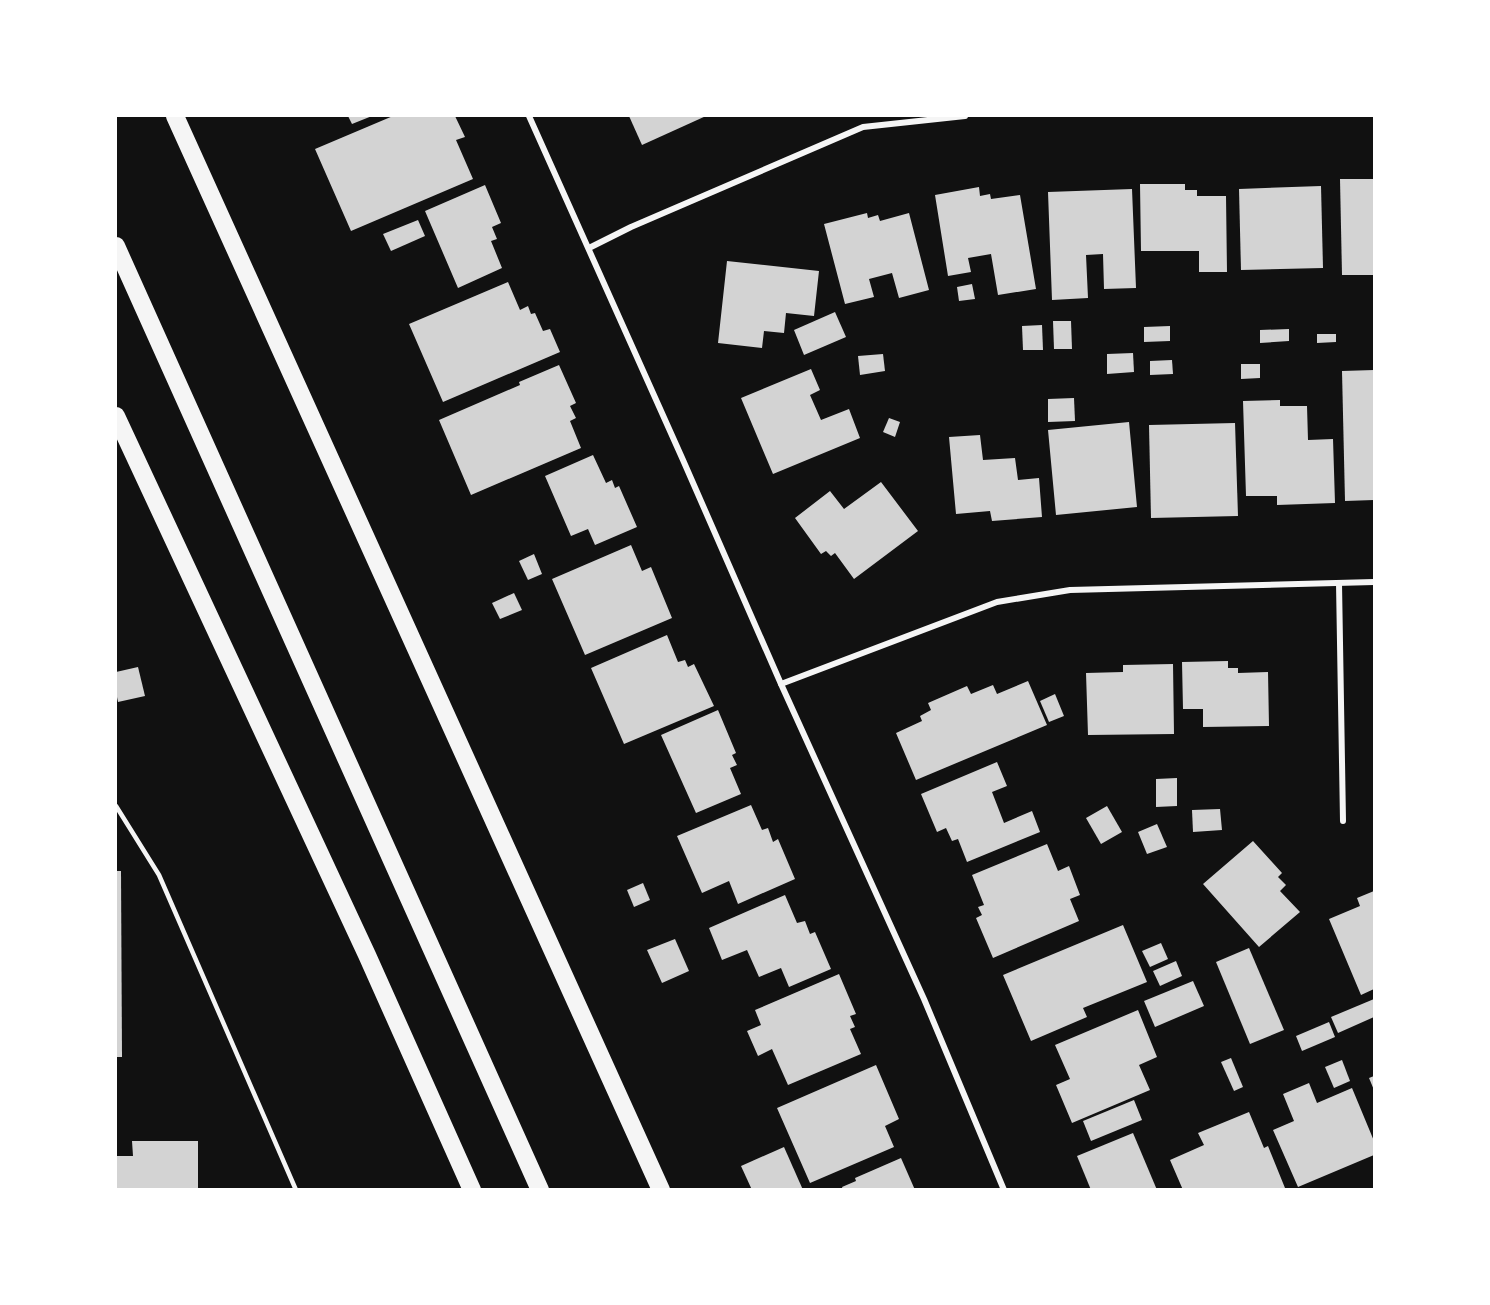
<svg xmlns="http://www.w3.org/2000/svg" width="1490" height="1305" font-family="'IBM Plex Sans',sans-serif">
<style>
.building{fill:#d3d3d3}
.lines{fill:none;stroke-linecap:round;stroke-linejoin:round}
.service{stroke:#f5f5f5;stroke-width:4.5}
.minor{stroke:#f5f5f5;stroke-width:6}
.motorway{stroke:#f5f5f5;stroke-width:18}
</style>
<rect width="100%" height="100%" fill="#111"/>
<g class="building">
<polygon points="348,116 372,116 352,124"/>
<polygon points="393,116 455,116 465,137 456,140 473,179 351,231 315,149"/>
<polygon points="629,116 706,116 642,145"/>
<polygon points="1340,179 1374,179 1374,275 1342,275"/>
<polygon points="1140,184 1185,184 1185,190 1197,190 1197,196 1226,196 1227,272 1199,272 1199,251 1141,251"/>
<polygon points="485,185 501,223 492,227 497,239 491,241 502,268 458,288 425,211"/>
<polygon points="1321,186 1323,268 1241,270 1239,189"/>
<polygon points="979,187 980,196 990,194 991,199 1020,195 1036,289 998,295 991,254 968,258 971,272 948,276 935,195"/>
<polygon points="1132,189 1136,288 1104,289 1103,254 1086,255 1088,298 1052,300 1048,192"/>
<polygon points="867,213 868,218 878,215 880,221 909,213 929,290 899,298 892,273 869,279 874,297 845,304 824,224"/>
<polygon points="418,220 425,236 391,251 383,234"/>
<polygon points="727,261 819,271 814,316 786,313 784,333 764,331 762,348 718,343"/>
<polygon points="508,282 520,310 528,306 531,314 535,313 543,331 550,329 560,352 443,402 409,324"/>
<polygon points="972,284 975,299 959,301 957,287"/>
<polygon points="835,312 846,337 804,355 794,330"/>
<polygon points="1053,321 1071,321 1072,349 1054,349"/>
<polygon points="1042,325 1043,350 1023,350 1022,326"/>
<polygon points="1170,326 1170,341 1144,342 1144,327"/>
<polygon points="1289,329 1289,341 1260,343 1260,330"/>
<polygon points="1317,334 1336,334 1336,342 1317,343"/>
<polygon points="1133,353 1134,372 1107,374 1107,354"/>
<polygon points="883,354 885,371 860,375 858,356"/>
<polygon points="1172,360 1173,374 1150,375 1150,361"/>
<polygon points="1241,364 1260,364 1260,378 1241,379"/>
<polygon points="559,365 576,403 570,406 576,418 570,421 581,448 471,495 439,420 520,385 519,382"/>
<polygon points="811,369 820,390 810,395 821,420 849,409 860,438 773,474 741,398"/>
<polygon points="1374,370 1374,500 1345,501 1342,371"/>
<polygon points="1074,398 1075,421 1048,422 1048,399"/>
<polygon points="1280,400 1280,406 1307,406 1308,440 1333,439 1335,503 1277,505 1277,496 1246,496 1243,401"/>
<polygon points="889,418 900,422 895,437 883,432"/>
<polygon points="1129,422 1137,507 1056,515 1048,430"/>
<polygon points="1235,423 1238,516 1151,518 1149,425"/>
<polygon points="980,435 983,460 1015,458 1018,480 1039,478 1042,517 992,521 990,511 956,514 949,437"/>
<polygon points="593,455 606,483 612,480 615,488 619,486 637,527 595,545 588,529 571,536 545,476"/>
<polygon points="881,482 918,531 854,579 835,553 831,556 826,551 821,554 795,518 830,491 844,509"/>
<polygon points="631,545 642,571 651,567 672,618 585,655 552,579"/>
<polygon points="534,554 542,574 528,580 519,561"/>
<polygon points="514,593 522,610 500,619 492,603"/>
<polygon points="667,635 678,662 685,660 688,667 694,664 714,706 624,744 591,668"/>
<polygon points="1228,661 1228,668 1238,668 1238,673 1268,672 1269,726 1203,727 1203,709 1183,709 1182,662"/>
<polygon points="1173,664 1174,734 1088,735 1086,673 1123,672 1123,665"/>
<polygon points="138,667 145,696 118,702 116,692 116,672"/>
<polygon points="1028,681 1047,725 916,780 896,733 922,721 920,716 931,710 928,703 967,686 971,694 993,685 997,694"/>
<polygon points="1055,694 1064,716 1049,722 1040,701"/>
<polygon points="718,710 736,753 732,755 737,765 730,768 741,794 696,813 661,735"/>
<polygon points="997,762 1007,786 992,792 1004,823 1032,811 1040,832 967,862 958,839 952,841 946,828 937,832 921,794"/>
<polygon points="1177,778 1177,806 1156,807 1156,779"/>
<polygon points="751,805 762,830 768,828 773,842 778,839 795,879 738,904 729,881 702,893 677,836"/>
<polygon points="1107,806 1122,832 1101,844 1086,818"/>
<polygon points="1220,809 1222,830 1193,832 1192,810"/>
<polygon points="1157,824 1167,847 1147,854 1138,832"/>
<polygon points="1253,841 1282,873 1278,877 1286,885 1280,891 1300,912 1259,947 1203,884"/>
<polygon points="1047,844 1058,871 1069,866 1080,895 1070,899 1079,921 993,958 976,918 982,915 978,907 984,905 972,875"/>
<polygon points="116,871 121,871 122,1057 116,1057"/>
<polygon points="643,883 650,900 634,907 627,890"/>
<polygon points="1374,891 1374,989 1361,995 1329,919 1360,906 1357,898"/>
<polygon points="785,895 797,923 805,921 810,934 815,932 831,969 789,987 781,968 759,977 747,950 722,960 709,928"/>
<polygon points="1123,925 1147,982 1083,1008 1087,1017 1031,1041 1003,975"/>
<polygon points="675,939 689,971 662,983 647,950"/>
<polygon points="1161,943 1168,959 1150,967 1142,951"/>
<polygon points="1249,948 1284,1030 1250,1044 1216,962"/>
<polygon points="1176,961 1182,976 1160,986 1153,971"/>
<polygon points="839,974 856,1014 850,1016 855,1027 850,1029 861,1054 788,1085 772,1049 758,1056 747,1031 761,1025 755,1010"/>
<polygon points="1193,981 1204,1006 1155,1027 1144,1001"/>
<polygon points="1374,999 1374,1017 1338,1033 1331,1017"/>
<polygon points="1138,1010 1157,1057 1139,1065 1150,1090 1072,1123 1056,1085 1070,1079 1055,1045"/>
<polygon points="1329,1022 1335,1037 1302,1051 1296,1036"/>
<polygon points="1231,1058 1243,1087 1234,1091 1221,1062"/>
<polygon points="1342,1060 1350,1081 1334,1088 1325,1067"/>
<polygon points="876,1065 899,1119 885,1126 894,1147 810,1183 777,1108"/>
<polygon points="1374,1076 1374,1090 1369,1078"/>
<polygon points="1309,1083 1317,1103 1352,1088 1374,1141 1374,1155 1298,1187 1273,1130 1294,1121 1283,1094"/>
<polygon points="1134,1100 1142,1120 1091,1141 1083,1121"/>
<polygon points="1249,1112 1264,1148 1268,1146 1285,1188 1183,1190 1170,1160 1204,1145 1198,1133"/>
<polygon points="1133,1133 1157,1190 1091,1190 1077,1156"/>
<polygon points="132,1141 198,1141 198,1190 116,1190 116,1156 133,1156"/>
<polygon points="784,1147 803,1190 752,1190 741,1166"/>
<polygon points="901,1158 915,1190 843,1190 842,1187 856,1181 855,1178"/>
</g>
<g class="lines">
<polyline class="service" points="116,806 159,875 296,1190"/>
<g class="minor">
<polyline points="529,116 683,460 781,684 924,999 1004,1190"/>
<polyline points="589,248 631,227 863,127 965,116"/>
<polyline points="1339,583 1343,821"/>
<polyline points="781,684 997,602 1070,590 1374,582"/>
</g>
<g class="motorway">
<polyline points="175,116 661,1190"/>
<polyline points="116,246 540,1190"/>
<polyline points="116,416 367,955 472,1190"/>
</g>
</g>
<rect width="1490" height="1305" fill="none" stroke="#ffffff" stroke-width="234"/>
</svg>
